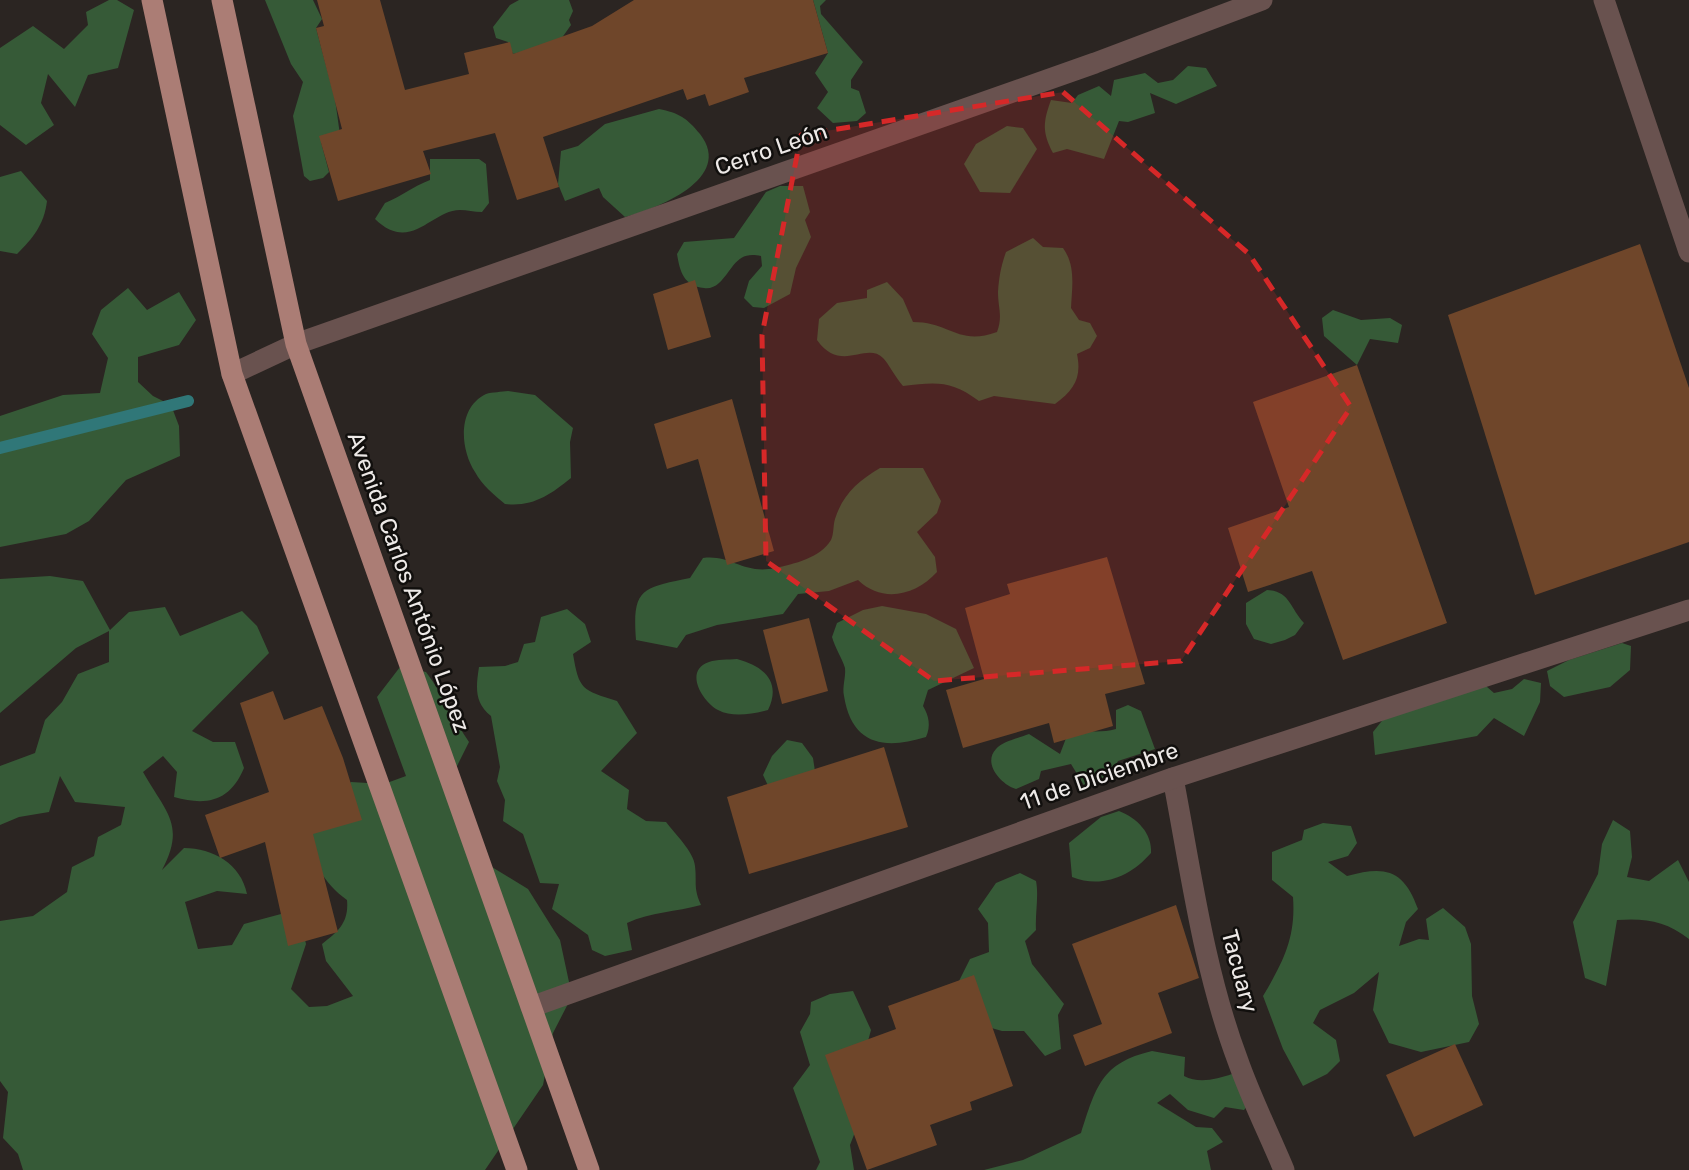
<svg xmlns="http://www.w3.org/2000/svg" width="1689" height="1170" font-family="Rubik,sans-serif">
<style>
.forest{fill:#365a37}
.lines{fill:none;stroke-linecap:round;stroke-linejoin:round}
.stream{stroke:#307778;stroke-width:12}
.building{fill:#6f462a}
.minor{stroke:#69524f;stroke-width:21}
.major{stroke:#ab7d75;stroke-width:21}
.marked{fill:#d62828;fill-opacity:0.2;stroke:#d62828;stroke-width:5;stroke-dasharray:14 9;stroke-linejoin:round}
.labels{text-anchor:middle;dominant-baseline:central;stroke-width:5;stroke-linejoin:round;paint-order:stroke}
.street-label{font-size:23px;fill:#ede9e7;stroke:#110f0d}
</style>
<rect width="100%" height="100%" fill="#2b2522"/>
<g class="forest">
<polygon points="109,0 117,0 134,10 118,68 88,75 75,107 48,74 41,103 54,125 26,145 0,125 0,48 33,26 64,49 88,25 86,12"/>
<polygon points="265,0 313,0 322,19 316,28 335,99 340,135 321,142 329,172 323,178 310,181 304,176 293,116 303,82 291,64"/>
<polygon points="519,0 569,0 573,11 569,20 571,25 559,42 513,54 508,42 496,38 493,27 510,5"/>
<polygon points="813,0 826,0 820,6 821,14 863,62 851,80 851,88 859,91 866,113 857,121 833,123 817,108 828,92 815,73 828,53"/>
<path d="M1188,66l18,2 11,18 -41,18 -26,-11 5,20 -27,9 -9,-1 -15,38 -37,-10 -14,4c-11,-21 -10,-31 -2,-53l21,3 6,-8 21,-9 12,10 3,-16 31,-7 13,10 15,-3z"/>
<path d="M659,109c20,4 28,9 41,25 35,45 -44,75 -75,83l-22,-20 -4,-9 -34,13 -7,-17 3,-33 17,-5 27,-22z"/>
<polygon points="1007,126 1023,128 1037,149 1010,193 980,192 964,164 976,144"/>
<path d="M430,159h49l7,5 3,39 -7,9c-8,0 -15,-2 -22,-2 -29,0 -49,44 -85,9l10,-16c17,-7 27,-16 45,-23z"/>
<path d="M21,171l26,30c-3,24 -14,37 -30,53l-17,-3v-74z"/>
<path d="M780,186h23l7,26 -5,8 6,17 -15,31 -6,26 -26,14 -11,-1 -9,-9 5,-17 13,-15 -1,-10c-25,-6 -28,14 -42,27 -4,4 -10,6 -15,5 -20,-2 -24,-16 -27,-34l7,-12 50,-4 32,-46z"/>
<path d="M1033,238l10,9 20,1c13,18 9,39 8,60l8,12 11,3 7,13 -7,12 -13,6c5,24 -3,36 -22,50l-61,-8 -15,5c-28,-21 -43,-19 -76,-15 -7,-8 -15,-23 -20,-28 -17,-17 -42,16 -66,-18l2,-21 18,-16 30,-5v-8l20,-8 16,17 10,23c37,0 45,24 84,10 6,-16 1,-24 1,-40 1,-15 3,-26 8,-40z"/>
<polygon points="128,288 147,310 179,292 196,320 179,345 138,357 138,382 153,396 171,405 179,426 180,456 126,480 89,521 66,534 0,547 0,416 63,395 100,393 108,358 92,334 101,310"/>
<polygon points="1333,310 1361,320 1390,318 1402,325 1398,343 1370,339 1357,365 1324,336 1322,318"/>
<path d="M508,391l27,4 38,33 -3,14 1,36c-21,17 -38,29 -66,26 -11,-9 -23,-19 -30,-32 -15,-23 -18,-64 11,-78 6,-2 16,-2 22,-3z"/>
<path d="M880,468h43l18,33 -4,12 -20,19 18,25 2,15c-21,23 -54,32 -79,8l-29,11 -31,3 -15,20 -66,11 -31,10 -9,13 -41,-8c-4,-52 6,-52 54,-62l13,-20c27,-4 41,17 72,10 19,-4 45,-10 56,-28 3,-6 2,-15 4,-21 8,-25 23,-38 45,-51z"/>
<path d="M50,576l33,5 27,49 19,-18 36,-5 15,29 62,-25 15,15 12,27 -77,78 21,11h22l9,26c-14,34 -38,38 -70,29l3,-25 -14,-16 -20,16c23,41 43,52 19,98l22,-22c29,0 57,16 63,46l-30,-3 -32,11 13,47 34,-4 12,-21 37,-10 20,8 5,22 -15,45 18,18 18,-1 26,-10 -27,-35 -4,-17c17,-13 27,-22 25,-44 -25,-18 -30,-37 -48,-62l25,-33 27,-23 33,2 22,-8 -29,-79 23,-30 26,5c17,22 27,47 43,70l-17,34 30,85 46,28 32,51 12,56 -19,37 -10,52 -58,85h-462l-5,-16 -15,-16 5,-46 -8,-11v-160l33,-5 34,-24 5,-25 22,-11 4,-19 23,-12 4,-18 -50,-5 -15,-26 -11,36 -30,5 -19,8v-59l35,-13 10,-33 17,-18 16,-28 31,-12v-31l-33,17 -76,65v-134z"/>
<path d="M1267,590c23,1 23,18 37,33l-9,12 -10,5 -14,4 -17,-5 -8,-15v-21z"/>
<path d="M882,606l44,8 30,15 18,39 -46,22 -5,16c6,10 8,20 3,31 -42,13 -74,8 -82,-41 -2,-9 2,-19 1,-28 -3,-10 -10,-20 -13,-31l5,-14 26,-13z"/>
<path d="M567,609l18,15 6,18 -18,12c6,36 9,36 44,47l20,32 -36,38 28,19 -2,19 19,12 20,1c9,12 28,30 29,44 2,17 -2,21 6,39 -25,7 -50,7 -74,18l5,27 -27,6 -13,-6 -4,-15 -36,-26 7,-25 -19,-1 -17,-49 -20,-13 2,-21 -8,-19 3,-14 -9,-51c-17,-14 -15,-29 -12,-49l26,-1 13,-4 6,-18 11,-2 6,-25z"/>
<polygon points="1622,643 1631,646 1630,670 1610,687 1564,697 1550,686 1547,671 1569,660"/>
<path d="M737,659c26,7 45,22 31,51 -16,4 -35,8 -50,0 -15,-8 -35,-39 -9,-48 8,-3 19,-2 28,-3z"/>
<polygon points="1472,674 1494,693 1512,689 1524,679 1541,683 1540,702 1524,736 1494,718 1477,736 1375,755 1373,732 1389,712"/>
<path d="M1128,705l13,6 14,38 -37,12 -6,12 -27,14 -14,-23 -30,7 -2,8 -23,10c-14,-4 -34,-25 -20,-40 7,-8 23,-11 33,-15l31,20 8,-21c17,-4 31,1 48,-4v-19z"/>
<polygon points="787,740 802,743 813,758 816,778 771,792 763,775 772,756"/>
<path d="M1119,811c18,7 33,22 32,42 -20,23 -49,36 -79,24l-3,-34 32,-26z"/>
<path d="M1613,820l17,11 2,26 -5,20 22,4 29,-21 11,22v57c-23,-18 -43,-21 -72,-19l-11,66 -21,-8 -12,-56 25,-48 4,-30z"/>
<path d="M1323,823l28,3 6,17 -9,13 -20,6 19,14c39,-11 57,-6 71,33l-12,13 -7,24 20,-7 10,1 -3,-21 17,-11 22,19 6,17 1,52 7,28 -10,18 -48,10 -32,-9 -16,-33 6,-38 -25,21 -34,17 -7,13 23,17 4,21 -13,13 -24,12 -20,-37 -20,-53c20,-34 33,-58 30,-99l-21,-17v-28l30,-12 2,-10z"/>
<path d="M1020,873l16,8c3,15 -1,33 0,49l-11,11 7,23 32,40 -6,11 3,34 -16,7 -21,-25h-22l-21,-6 -22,-44 11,-22 19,-7 -1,-29 -10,-14 18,-26z"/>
<polygon points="853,991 871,1030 865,1052 864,1109 850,1145 854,1170 816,1170 820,1162 793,1088 810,1065 800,1032 810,1014 811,1002 830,994"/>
<path d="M1152,1051l33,6 -1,19c15,8 33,3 48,-2l26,19 -14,17 -19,-3 -11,11 -26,-8 -18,-16 -13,9 39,24 16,1 11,14 -16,9 4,19h-227l39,-10 58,-27c15,-46 20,-70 71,-82z"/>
</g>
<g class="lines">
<polyline class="stream" points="0,448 188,401"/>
</g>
<g class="building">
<polygon points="317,0 380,0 405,90 469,74 464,53 510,42 513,54 592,26 634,0 813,0 828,53 744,78 749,92 709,106 705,94 687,100 683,89 543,137 559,187 517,200 495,133 423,151 431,174 338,201 319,136 342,129 316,28 324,26"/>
<polygon points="1640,244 1689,388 1689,542 1535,595 1448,315"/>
<polygon points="695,280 711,337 668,350 653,294"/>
<polygon points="1357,365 1447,623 1343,660 1312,571 1248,592 1228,528 1289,507 1253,402"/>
<polygon points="732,399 774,551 727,565 698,459 667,469 654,424"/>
<polygon points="1107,557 1145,684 1105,694 1113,726 1054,743 1049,723 963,748 946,690 984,679 965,608 1010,594 1007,584"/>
<polygon points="809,618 828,691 782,704 763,630"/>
<polygon points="273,691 284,720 322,706 343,758 362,820 313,834 338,932 288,946 265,842 220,858 205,815 269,792 240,703"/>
<polygon points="884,747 908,827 749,874 727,797"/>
<polygon points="1176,905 1199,978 1158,993 1172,1033 1085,1066 1073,1035 1102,1024 1072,944"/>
<polygon points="974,975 1013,1086 970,1102 972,1110 930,1125 937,1145 867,1170 825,1055 896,1029 888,1006"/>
<polygon points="1455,1044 1483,1105 1414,1137 1386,1075"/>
</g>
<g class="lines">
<g class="minor">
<polyline points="1604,0 1689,252"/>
<polyline points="232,374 296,344 1095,63 1262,0"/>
<path d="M1173,778c18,94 31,193 65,283 13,37 31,73 46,109"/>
<polyline points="531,1007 1173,778 1689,610"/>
</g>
<g class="major">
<polyline points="152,0 232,374 517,1170"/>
<polyline points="222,0 296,344 589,1170"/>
</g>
</g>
<path class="marked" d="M1063,92l186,162 102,153 -170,254 -247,20 -168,-120 -4,-226 39,-200z"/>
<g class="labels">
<g class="street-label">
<text transform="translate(771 149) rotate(-19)">Cerro León</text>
<text transform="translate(409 582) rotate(70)">Avenida Carlos António López</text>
<text transform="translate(1099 776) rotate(-19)">11 de Diciembre</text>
<text transform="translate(1240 971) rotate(75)">Tacuary</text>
</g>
</g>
</svg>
